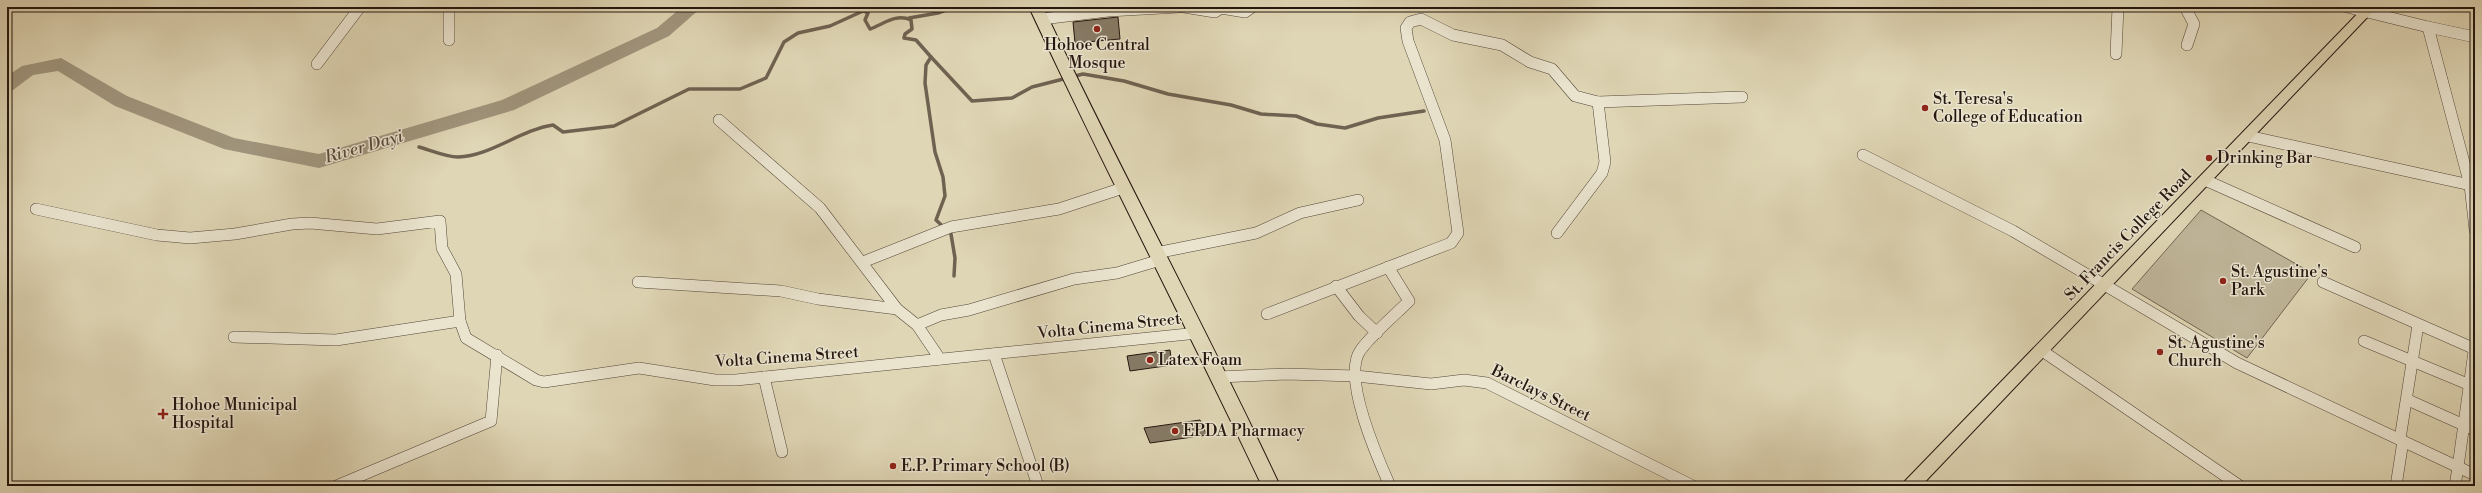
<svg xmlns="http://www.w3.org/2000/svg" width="2482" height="493" font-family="'Libre Bodoni',serif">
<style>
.green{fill:#bfb599;stroke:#726654}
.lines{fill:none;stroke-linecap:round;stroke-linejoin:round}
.stream{stroke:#6f6251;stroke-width:3.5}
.river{fill:#a0957d;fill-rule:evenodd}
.building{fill:#867a65;stroke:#25160f}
.minor-casing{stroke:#544638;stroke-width:12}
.major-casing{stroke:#25160f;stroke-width:2}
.highway-casing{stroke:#25160f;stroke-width:2}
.minor{stroke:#eae4cf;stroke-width:11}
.major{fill:#dfd6b5;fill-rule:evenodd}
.highway{fill:#dfd6b5;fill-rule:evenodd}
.poi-dot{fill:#8f2418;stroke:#eae4cf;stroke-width:1.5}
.labels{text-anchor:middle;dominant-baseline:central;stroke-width:3;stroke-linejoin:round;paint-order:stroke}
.poi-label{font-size:16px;fill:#25160f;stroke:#eae4cf;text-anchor:start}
.street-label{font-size:16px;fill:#25160f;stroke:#eae4cf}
.water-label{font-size:17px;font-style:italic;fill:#56493b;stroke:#eae4cf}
</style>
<rect width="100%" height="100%" fill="#dfd6b5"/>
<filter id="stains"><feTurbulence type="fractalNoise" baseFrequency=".005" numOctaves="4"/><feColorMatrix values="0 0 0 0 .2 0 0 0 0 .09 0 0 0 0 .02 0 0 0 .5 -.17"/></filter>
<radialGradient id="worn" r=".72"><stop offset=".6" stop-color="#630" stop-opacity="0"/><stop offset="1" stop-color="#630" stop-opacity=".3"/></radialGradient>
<polygon class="green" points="2201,210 2312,273 2247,358 2132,289"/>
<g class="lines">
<g class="stream">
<polyline points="909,18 938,13 954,7"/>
<polyline points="931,57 972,101 1012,98 1032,87 1083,74 1124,81 1168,94 1231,105 1261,114 1296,116 1317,124 1345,128 1378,118 1424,111"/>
<path d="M419,147c11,3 27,10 39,10 33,-1 62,-27 95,-32l10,7 51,-6 75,-37h51l26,-11 18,-36 14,-9 32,-7 33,-15 5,2 -3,7 5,9c14,-5 26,-16 41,-9l1,9 -7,5 -1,4 12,2 15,17 -5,8 -1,18 10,69 8,25 2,19 -9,24 15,14 4,24 -1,18"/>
</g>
<polygon class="river" points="682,7 702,7 669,36 514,110 319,168 224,149 115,106 58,71 33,75 13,90 7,91 7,76 22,66 61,58 127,96 234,138 319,154 502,100 657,28"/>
</g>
<g class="building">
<polygon points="1118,17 1120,39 1075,43 1073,22"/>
<polygon points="1170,350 1172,365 1130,371 1127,356"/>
<polygon points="1200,420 1207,435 1150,443 1144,428"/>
</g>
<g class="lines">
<defs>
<g id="minor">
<polyline points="449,7 449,40"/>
<polyline points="1184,7 1215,12 1221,8 1245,12 1252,7"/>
<polyline points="2185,7 2194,24 2187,45"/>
<polyline points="2347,7 2428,27 2470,185 2475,230"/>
<polyline points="1042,19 1108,11 1179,7"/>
<polyline points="2428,27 2475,37"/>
<polyline points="2116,54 2118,7"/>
<polyline points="317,64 360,7"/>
<polyline points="719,120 820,208 897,309"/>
<polyline points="2248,136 2475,186"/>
<polyline points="1863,155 2013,231 2237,363 2458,467 2455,486"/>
<polyline points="2205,180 2355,247"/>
<polyline points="36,209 157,235 190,238 235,234 292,224 310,223 377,229 440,221 442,248 456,274 460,321 466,338 536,380 544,382 639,368 715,380 736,380 1198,333"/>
<polyline points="1557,233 1602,173 1605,162 1598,102"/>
<polyline points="1156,253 1256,233 1300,213 1358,200"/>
<polyline points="863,262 951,227 1059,209 1123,188"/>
<path d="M1388,267l21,34c-14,14 -39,35 -49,50 -18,27 18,108 30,135"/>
<polyline points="638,282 781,291 818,299 897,309 917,325 940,359"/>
<polyline points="2323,282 2475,349"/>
<polyline points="1336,286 1359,316 1377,333"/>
<polyline points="1267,314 1451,243 1458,233 1445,140 1408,41 1406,28 1410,22 1421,19 1453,35 1502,45 1530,62 1552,69 1575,96 1598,102 1742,97"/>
<polyline points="917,325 941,315 969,310 1074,279 1117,273 1160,260"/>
<polyline points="234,337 336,340 460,321"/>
<polyline points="2364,341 2470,385"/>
<polyline points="2475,344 2458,467 2475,475"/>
<polyline points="2041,350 2240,486"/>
<polyline points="994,354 1038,486"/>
<polyline points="764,377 782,452"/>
<polyline points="1219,377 1286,374 1356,376 1431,384 1464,380 1487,383 1693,486"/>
<polyline points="2408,400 2475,430"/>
<polyline points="2400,439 2418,325"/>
<polyline points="336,486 491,421 497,355"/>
<polyline points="2396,486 2403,441"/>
</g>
<polygon id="major" points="2364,7 2377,7 1921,486 1903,486 1905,481"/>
<path id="highway" d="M1029,7h14c76,161 162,318 237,479h-18c-76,-161 -158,-318 -233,-479z"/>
</defs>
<use href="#minor" class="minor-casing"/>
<use href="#major" class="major-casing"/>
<use href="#highway" class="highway-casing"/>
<use href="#minor" class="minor"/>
<use href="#major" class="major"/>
<use href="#highway" class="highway"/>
</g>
<g class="poi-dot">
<circle cx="1097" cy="29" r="4"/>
<circle cx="1925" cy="108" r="4"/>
<circle cx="2209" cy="158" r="4"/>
<circle cx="2223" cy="281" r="4"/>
<circle cx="2160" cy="352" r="4"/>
<circle cx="1150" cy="360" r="4"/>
<path d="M161 408h4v4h4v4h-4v4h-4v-4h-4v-4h4z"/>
<circle cx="1175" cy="431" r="4"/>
<circle cx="893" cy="466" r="4"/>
</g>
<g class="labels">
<g class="poi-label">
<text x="1097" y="45" text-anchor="middle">Hohoe Central<tspan x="1097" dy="18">Mosque</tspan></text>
<text x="1933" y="99">St. Teresa's<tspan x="1933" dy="18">College of Education</tspan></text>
<text x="2217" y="158">Drinking Bar</text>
<text x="2231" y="272">St. Agustine's<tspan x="2231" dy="18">Park</tspan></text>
<text x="2168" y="343">St. Agustine's<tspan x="2168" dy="18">Church</tspan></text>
<text x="1158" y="360">Latex Foam</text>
<text x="172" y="405">Hohoe Municipal<tspan x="172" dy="18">Hospital</tspan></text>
<text x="1183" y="431">EPDA Pharmacy</text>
<text x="901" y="466">E.P. Primary School (B)</text>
</g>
<g class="street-label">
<text transform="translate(2128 235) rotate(-46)">St. Francis College Road</text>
<text transform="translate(1109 326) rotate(-6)">Volta Cinema Street</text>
<text transform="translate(787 357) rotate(-4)">Volta Cinema Street</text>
<text transform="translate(1541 393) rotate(26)">Barclays Street</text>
</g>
<g class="water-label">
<text transform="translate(364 147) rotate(-16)">River Dayi</text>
</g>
</g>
<rect width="2482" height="493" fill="none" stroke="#dfd6b5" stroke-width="24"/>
<rect x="8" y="8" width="2466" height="477" fill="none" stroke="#25160f" stroke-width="2"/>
<rect x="12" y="12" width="2458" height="469" fill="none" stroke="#25160f"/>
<rect width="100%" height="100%" filter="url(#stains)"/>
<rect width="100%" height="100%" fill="url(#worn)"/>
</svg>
